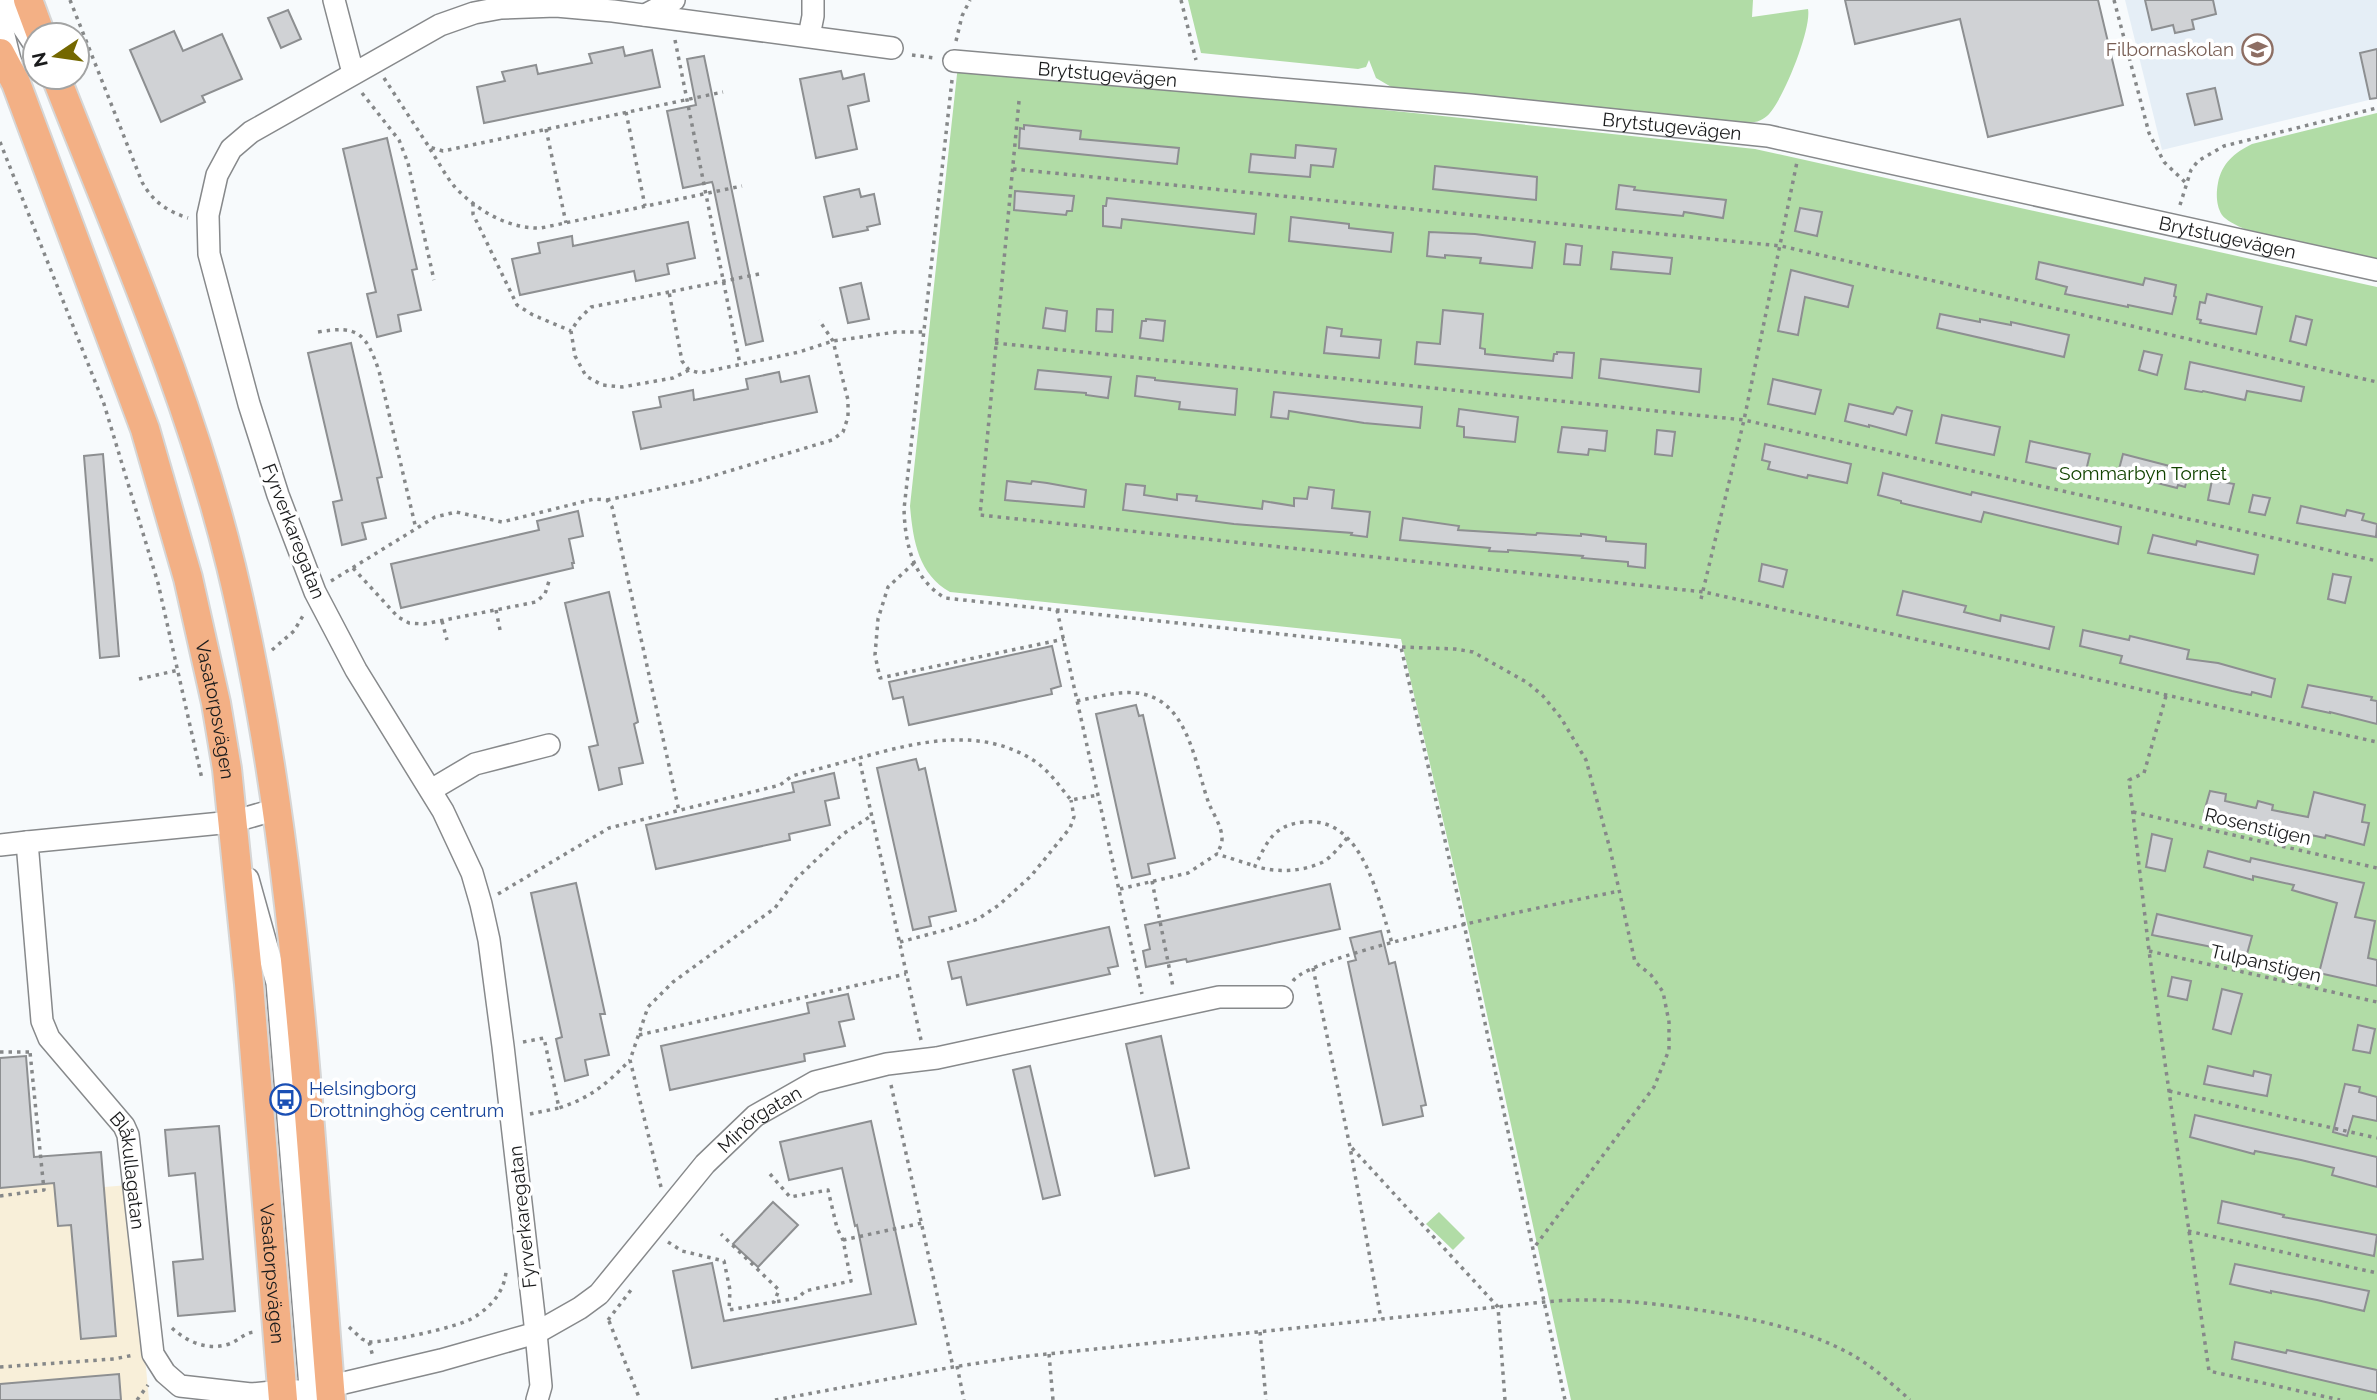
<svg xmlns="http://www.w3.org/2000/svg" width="2377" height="1400" font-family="Raleway,sans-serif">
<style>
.commercial{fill:#f8efd9}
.built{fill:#e5eef6}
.green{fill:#b1dca6}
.building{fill:#d0d2d5;stroke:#8d8f91;stroke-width:2}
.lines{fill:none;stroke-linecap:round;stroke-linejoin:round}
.minor-casing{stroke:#87898b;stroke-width:24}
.major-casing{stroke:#d6d6d6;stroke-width:32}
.path{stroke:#868889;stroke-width:3.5;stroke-dasharray:3.5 5;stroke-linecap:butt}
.minor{stroke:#fff;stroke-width:21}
.major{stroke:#f3b085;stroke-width:28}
.labels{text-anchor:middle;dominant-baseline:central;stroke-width:7;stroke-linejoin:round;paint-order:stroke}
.education-label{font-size:19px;fill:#785e54;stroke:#fff;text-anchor:end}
.street-label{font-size:19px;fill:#1a1b1c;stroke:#fff}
.park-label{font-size:19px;fill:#124300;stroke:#fff}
.transit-label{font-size:19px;fill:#164399;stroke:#fff;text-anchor:start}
</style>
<rect width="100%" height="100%" fill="#f7fafc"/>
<polygon class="commercial" points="26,1056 34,1157 101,1152 104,1187 129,1185 149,1400 0,1400 0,1058"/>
<polygon class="built" points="2125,0 2377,0 2377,98 2162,150"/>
<g class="green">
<path d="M1188,0h565l-1,17 56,-8c4,20 -26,94 -41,107 -6,5 -13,7 -21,7l-353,-35 -17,-10 -7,-18 -3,7 -8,2 -157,-16z"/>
<path d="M958,65l797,84 622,138v1113h-806l-102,-468 -68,-293 -451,-47c-32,-18 -37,-52 -40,-86z"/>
<path d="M2377,113v148c-30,-6 -138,-24 -155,-46 -6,-9 -6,-22 -4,-32 4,-20 16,-30 34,-39z"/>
<polygon points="1439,1212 1465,1238 1453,1250 1426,1224"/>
</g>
<g class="building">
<polygon points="1845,0 2098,0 2123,105 1988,137 1960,19 1855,44"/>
<polygon points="2145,0 2213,0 2216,14 2192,20 2194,29 2175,33 2173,25 2152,30"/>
<polygon points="288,10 301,39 281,48 268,18"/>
<polygon points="174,31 183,51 222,34 242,79 202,96 205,102 161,122 130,50"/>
<polygon points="623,47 625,56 652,50 660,87 484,123 477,87 505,81 502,72 536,65 538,74 592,63 589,54"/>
<polygon points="2377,49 2377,98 2370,99 2360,53"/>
<polygon points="704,56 763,341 746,345 713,185 712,182 683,188 667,111 696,105 687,59"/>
<polygon points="841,71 843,79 864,74 869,101 848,106 857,149 816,158 800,79"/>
<polygon points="2215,88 2222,119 2195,125 2187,94"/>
<polygon points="1024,125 1081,131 1080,139 1179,148 1177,164 1019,148 1020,128 1024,129"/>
<polygon points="387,138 417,269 412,270 421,310 398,315 401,331 377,337 367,294 376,292 343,149"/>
<polygon points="1296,145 1336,149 1333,167 1311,165 1310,177 1249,172 1251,154 1295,158"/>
<polygon points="1435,166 1537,177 1536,200 1433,189"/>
<polygon points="1619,185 1635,187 1634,190 1726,200 1723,218 1684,212 1683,216 1616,209"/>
<polygon points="859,189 861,197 874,194 880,224 867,227 868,230 833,237 824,197"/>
<polygon points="1015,191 1074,196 1072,211 1067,211 1066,215 1014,210"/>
<polygon points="1107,198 1256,214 1254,234 1122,219 1121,228 1103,226 1103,206 1106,206"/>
<polygon points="1800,208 1822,212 1817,236 1795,231"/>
<polygon points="1291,217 1349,224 1349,228 1393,233 1391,252 1289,241"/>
<polygon points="688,222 695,258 667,264 669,274 636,281 634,271 520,295 512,259 540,253 538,243 572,236 573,246"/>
<polygon points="1429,232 1475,234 1535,242 1532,268 1480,263 1481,258 1445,255 1445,258 1427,256"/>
<polygon points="1566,244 1582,246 1580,265 1564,264"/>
<polygon points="1613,252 1672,258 1670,274 1611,269"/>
<polygon points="2039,262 2143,285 2145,278 2176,285 2174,296 2176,297 2172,314 2128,305 2128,307 2065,294 2067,287 2036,279"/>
<polygon points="1791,270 1853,286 1848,307 1805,297 1798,335 1778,331"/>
<polygon points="861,283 869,319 848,323 840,288"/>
<polygon points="2207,294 2262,307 2256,334 2200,323 2201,320 2197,319 2200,302 2205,303"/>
<polygon points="1046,308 1067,311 1065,331 1043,328"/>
<polygon points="1097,309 1113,310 1112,332 1096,331"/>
<polygon points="1443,310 1483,314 1480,348 1485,349 1485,354 1553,361 1554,354 1557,354 1557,352 1574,353 1572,378 1415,364 1417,342 1440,344"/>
<polygon points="1940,314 1980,322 1980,319 2011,325 2011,322 2069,335 2064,357 1937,328"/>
<polygon points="2296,316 2312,320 2306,345 2290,341"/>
<polygon points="1146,319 1165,321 1163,341 1140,338 1142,321 1146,321"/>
<polygon points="1327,327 1342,329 1341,336 1381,340 1379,358 1324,353"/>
<polygon points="351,343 382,477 377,478 386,518 362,523 366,539 342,545 333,502 342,500 308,353"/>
<polygon points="2144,351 2162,355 2157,375 2139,370"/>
<polygon points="1601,359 1701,369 1699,392 1599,378"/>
<polygon points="2190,362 2304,387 2301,401 2247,391 2245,400 2203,391 2202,392 2185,389"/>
<polygon points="1038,370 1111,377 1108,398 1086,395 1086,393 1035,389"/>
<polygon points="779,372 781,382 809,376 817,412 641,449 633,412 661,407 659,397 693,390 694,400 748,389 746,379"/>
<polygon points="1137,376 1155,378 1155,380 1237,389 1235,415 1179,409 1180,402 1135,396"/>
<polygon points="1773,379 1821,390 1815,414 1768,404"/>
<polygon points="1274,392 1422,407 1420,428 1364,423 1289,411 1288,419 1271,417"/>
<polygon points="1849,404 1893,414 1897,407 1912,411 1906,435 1869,425 1869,427 1845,421"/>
<polygon points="1459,409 1518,417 1515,442 1464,437 1464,427 1457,426"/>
<polygon points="1942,415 2000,427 1994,455 1936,443"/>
<polygon points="1562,427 1607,431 1605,451 1589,449 1588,455 1558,452"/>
<polygon points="1657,430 1675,432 1672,456 1655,454"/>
<polygon points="2030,441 2090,454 2085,475 2026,462"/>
<polygon points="1765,444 1851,464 1847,483 1808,475 1807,478 1768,469 1770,462 1762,460"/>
<polygon points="103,454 119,656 100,658 84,456"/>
<polygon points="2123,454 2189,471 2185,487 2178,485 2177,488 2118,473"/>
<polygon points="1883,473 1971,495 1972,492 2121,527 2118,544 1984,512 1981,522 1901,503 1901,501 1878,495"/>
<polygon points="2212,480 2234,484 2229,504 2208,500"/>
<polygon points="1007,481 1031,484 1032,481 1047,483 1086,490 1084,507 1005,500"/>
<polygon points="1126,484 1145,486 1144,495 1177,500 1177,494 1197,496 1196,501 1262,509 1263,501 1294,506 1294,498 1307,499 1309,487 1334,490 1332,508 1370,512 1367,537 1351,535 1352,533 1234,524 1123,510"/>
<polygon points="2253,495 2270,498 2265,515 2249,512"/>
<polygon points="2301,506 2345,516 2347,510 2364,514 2362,520 2377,524 2376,537 2297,523"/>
<polygon points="578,511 583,536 569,539 574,563 572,563 573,568 401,608 391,564 539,530 537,521"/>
<polygon points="1403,518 1459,526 1458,530 1536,535 1537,533 1581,536 1581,534 1606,537 1606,541 1646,544 1645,568 1628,566 1628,562 1582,558 1583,556 1508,550 1508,552 1489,551 1490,548 1400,540"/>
<polygon points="2153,535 2196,545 2197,541 2258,555 2254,574 2148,553"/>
<polygon points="1762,564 1787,570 1783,587 1759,581"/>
<polygon points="2333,574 2351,577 2345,603 2328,599"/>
<polygon points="1903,591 1966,606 1964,612 2000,621 2001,615 2054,627 2049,649 1897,615"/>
<polygon points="609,592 638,722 634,724 643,763 619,768 622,784 599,790 589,747 598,745 565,603"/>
<polygon points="2083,630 2129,640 2130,636 2189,650 2187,659 2218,663 2275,679 2271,697 2252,692 2251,695 2232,691 2120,663 2122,656 2080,646"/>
<polygon points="1052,646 1061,686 1051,689 1052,694 909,725 903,697 893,699 889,682"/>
<polygon points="2308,685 2372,697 2371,700 2377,701 2377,724 2330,712 2330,713 2302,707"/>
<polygon points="1136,705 1139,716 1143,715 1175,858 1148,864 1150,874 1132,878 1096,714"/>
<polygon points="916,759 919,770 925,768 956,911 929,917 931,926 913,930 877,768"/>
<polygon points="834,773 839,798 825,801 830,825 789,834 790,840 656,869 646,825 794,792 792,783"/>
<polygon points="2210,791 2226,794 2225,801 2256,808 2258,801 2273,805 2272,810 2308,817 2314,792 2365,805 2362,822 2369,823 2364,845 2326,835 2325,838 2204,812"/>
<polygon points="2152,834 2172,839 2165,871 2146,867"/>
<polygon points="2208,851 2250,862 2251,858 2364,883 2355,917 2375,921 2368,958 2377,960 2377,986 2319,973 2337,903 2292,890 2294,885 2253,876 2253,880 2204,867"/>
<polygon points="576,883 605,1014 600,1014 609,1055 585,1060 588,1075 565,1081 556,1039 562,1037 531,893"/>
<polygon points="1330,884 1340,929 1187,962 1186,959 1146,967 1143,951 1150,949 1145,925"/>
<polygon points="2157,914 2252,936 2247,954 2152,935"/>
<polygon points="1109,927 1118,966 1108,968 1110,974 967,1005 961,977 952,979 948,962"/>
<polygon points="1381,931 1389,964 1395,962 1426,1105 1421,1106 1423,1116 1383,1125 1348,962 1356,960 1350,938"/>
<polygon points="2172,977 2191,981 2187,1000 2168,996"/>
<polygon points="2222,989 2242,994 2231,1034 2213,1029"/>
<polygon points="848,994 854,1019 839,1022 845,1046 804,1054 805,1061 670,1090 661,1046 809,1013 807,1003"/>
<polygon points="2358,1025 2375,1029 2370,1053 2353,1050"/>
<polygon points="1161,1036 1189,1168 1155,1176 1126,1044"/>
<polygon points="26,1056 34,1157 101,1152 116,1336 81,1339 71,1225 58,1226 54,1183 0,1188 0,1058"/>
<polygon points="1030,1066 1060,1195 1043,1199 1013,1070"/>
<polygon points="2208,1066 2253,1076 2254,1071 2271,1075 2267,1096 2204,1084"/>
<polygon points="2345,1084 2360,1087 2359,1092 2377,1097 2377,1121 2353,1116 2347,1136 2333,1132"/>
<polygon points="2195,1115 2377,1157 2377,1187 2332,1175 2334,1168 2301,1160 2255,1151 2254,1154 2190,1137"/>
<polygon points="871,1121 916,1324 692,1368 673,1271 712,1263 724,1321 871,1294 857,1225 855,1226 842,1168 789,1180 780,1142"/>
<polygon points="219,1126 235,1311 178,1316 173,1262 203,1259 195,1173 169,1176 165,1130"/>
<polygon points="2222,1201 2284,1215 2283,1217 2377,1235 2374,1256 2218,1223"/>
<polygon points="773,1202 798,1225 758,1267 733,1244"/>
<polygon points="2235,1264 2369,1291 2364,1311 2317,1300 2271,1291 2271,1293 2230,1284"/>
<polygon points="2235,1342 2286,1353 2287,1350 2377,1370 2377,1393 2232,1359"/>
<polygon points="119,1374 121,1400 0,1400 0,1384"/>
</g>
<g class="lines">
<defs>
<g id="minor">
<polyline points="5,0 35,45"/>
<polyline points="334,0 353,73"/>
<polyline points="645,15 674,0"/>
<polyline points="0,19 12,68"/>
<polyline points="809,36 813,16 813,0"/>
<path id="s1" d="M954,61l516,44 298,31 609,134"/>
<polyline points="431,790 475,764 549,745"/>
<path id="s2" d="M277,809l-45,13 -205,20 15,179 7,17 75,88 4,9 25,219 12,19 15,13 71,8 31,-3h28l131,-31 95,-27 44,-25 19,-14 106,-130 50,-48 60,-34 72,-18 50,-6 282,-61h63"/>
<polyline points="0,845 27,842"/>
<polyline points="248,879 277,983 311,1400"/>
<polyline points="537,1400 541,1386 536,1333 503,1046 489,940 481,904 472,873 443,811 356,670 315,592 278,495 249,404 209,254 208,215 217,175 231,149 251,132 440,25 474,13 501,8 556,6 613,11 892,48"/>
</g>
<g id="major">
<polyline points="28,0 41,35"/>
<path id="s3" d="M0,53l16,30 129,346 43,149 28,125 11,66 22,215 34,416"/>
<path d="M56,77c63,161 134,320 175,489 66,273 77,555 100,834"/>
</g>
</defs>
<use href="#minor" class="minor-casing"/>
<use href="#major" class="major-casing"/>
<g class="path">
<path d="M70,0l72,182c11,20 25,29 46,36"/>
<polyline points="1181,0 1196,60"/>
<polyline points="2114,0 2149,133 2164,162 2186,183"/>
<polyline points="675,40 740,364"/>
<polyline points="956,41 962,16 970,0"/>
<polyline points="912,55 935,58"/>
<polyline points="384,78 429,147 443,151 723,92"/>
<path d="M952,80l-48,429c1,35 9,70 41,89l456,49 63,277 101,476"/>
<polyline points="362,93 399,140 408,163 434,280"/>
<polyline points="1019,101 980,515 1704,592 2377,742"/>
<polyline points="626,112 645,206"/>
<polyline points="546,129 566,223"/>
<polyline points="0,142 104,404 158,583 202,779"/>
<path d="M430,149c8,12 15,26 24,37 22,24 54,43 87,42l201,-42"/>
<polyline points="1013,169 1781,246 2377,382"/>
<polyline points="473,203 473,214 517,305 533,315 571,331"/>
<polyline points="2180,205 2191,170 2198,161 2224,146 2377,108"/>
<polyline points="759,274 669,292 682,361 689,370 700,373 799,352 833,341 896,332 924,332"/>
<polyline points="669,292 591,307 578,320 571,331 575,356 586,376 602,385 622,387 673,378 689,370"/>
<path d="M318,332c40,-7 48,1 61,39l37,158"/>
<polyline points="995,343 1744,420 2377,561"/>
<polyline points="607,500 696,481 832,440 843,432 848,417 848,400 833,341 819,320"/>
<polyline points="914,563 888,587 878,619 875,655 880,678 1064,639"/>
<polyline points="353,568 398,617 409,623 424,624 536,602 545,594 549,581"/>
<polyline points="331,581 435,517 456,512 502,522 594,499 607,500 612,507 679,811"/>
<polyline points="1701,599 1744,420 1797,162"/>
<polyline points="496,610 500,630"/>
<polyline points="1057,610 1142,994"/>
<polyline points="442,621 447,640"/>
<polyline points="1402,647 1455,649 1473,652 1528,683 1543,696 1561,718 1586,760 1610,849 1635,962 1651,975 1663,992 1669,1022 1669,1050 1654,1087 1533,1249"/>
<polyline points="272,650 294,631 304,614"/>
<polyline points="139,679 179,670"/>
<polyline points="2166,696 2144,773 2129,780 2149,951 2209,1371 2340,1400"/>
<path d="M1077,701c26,-5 55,-15 80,-2 34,19 40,72 52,105 5,11 13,23 13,35 0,6 -3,10 -5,15"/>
<polyline points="2133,812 2377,868"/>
<path d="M1347,838c-7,8 -14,18 -24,24 -21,10 -47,11 -68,4 13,-26 19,-41 49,-44 60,-6 74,78 88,121"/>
<polyline points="1152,881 1173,987"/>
<polyline points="1120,889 1188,873 1217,854 1255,866"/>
<polyline points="498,894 609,828 780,785 792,776 859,758"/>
<polyline points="900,942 949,929 978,919 999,905 1031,876 1070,828 1074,817 1071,800"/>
<polyline points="2149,951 2377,1002"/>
<polyline points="1313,968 1350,1147 1381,1319"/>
<path d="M1293,981c19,-29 279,-80 326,-90"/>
<polyline points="639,1035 906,974"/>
<path d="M921,1040l-62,-282c58,-16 120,-32 174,2 15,9 27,27 38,40l27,-5"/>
<path d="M523,1042l21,-4 15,70c31,-10 48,-24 71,-48"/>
<polyline points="0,1052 29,1052"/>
<polyline points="891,1085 953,1367"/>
<polyline points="2169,1091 2377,1138"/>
<polyline points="530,1114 559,1108"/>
<polyline points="1352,1148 1498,1307 1505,1400"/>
<polyline points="770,1174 790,1197 828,1190 837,1228 843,1240 851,1281 805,1291 798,1298 774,1302"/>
<polyline points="661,1187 630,1060 648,1007 673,982 775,908 796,879 843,834 871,816"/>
<polyline points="0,1196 44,1190 30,1052"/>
<polyline points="2188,1231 2377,1273"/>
<polyline points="843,1240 922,1223"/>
<polyline points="668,1242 682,1251 724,1261 730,1290 729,1310 774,1302 779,1290 721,1234"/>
<polyline points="608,1320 631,1290"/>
<polyline points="609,1321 640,1400"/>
<polyline points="349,1327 362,1339 369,1342 373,1357"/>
<path d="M172,1328c15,14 36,23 57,16 9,-3 15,-11 25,-12"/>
<polyline points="1260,1332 1266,1400"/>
<path d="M369,1342c20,0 85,-14 102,-23 18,-10 33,-26 35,-47"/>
<polyline points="1049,1354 1053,1400"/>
<polyline points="957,1366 964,1400"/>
<polyline points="0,1367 114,1359 134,1355"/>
<polyline points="137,1400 148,1385"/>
<path d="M775,1400l178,-33 66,-10 525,-55c51,-5 99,0 149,7 52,8 106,18 154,43 23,12 44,31 63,48"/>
</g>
<use href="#minor" class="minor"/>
<use href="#major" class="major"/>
</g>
<defs>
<symbol id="school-ring" viewBox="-11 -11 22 22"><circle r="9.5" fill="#fff" stroke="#8d6e63" stroke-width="1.5"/><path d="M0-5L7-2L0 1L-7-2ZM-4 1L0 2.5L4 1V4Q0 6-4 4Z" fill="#8d6e63"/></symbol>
<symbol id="bus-ring" viewBox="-11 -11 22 22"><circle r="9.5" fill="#fff" stroke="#1a4fb4" stroke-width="1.5"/><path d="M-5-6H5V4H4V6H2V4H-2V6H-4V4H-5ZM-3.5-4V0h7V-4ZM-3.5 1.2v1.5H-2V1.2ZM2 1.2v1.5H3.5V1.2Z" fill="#1a4fb4"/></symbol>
</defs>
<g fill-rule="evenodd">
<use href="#school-ring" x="2240" y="32" width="35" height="35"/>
<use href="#bus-ring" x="268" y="1082" width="35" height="35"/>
</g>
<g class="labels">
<g class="education-label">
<text x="2234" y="49">Filbornaskolan</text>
</g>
<g class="street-label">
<text stroke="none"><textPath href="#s1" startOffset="154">Brytstugevägen</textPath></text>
<text stroke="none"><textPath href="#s1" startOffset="721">Brytstugevägen</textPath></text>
<text stroke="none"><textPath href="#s1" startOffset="1288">Brytstugevägen</textPath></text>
<text transform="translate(294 531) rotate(69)">Fyrverkaregatan</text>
<text stroke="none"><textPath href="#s3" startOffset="693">Vasatorpsvägen</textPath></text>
<text transform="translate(2258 826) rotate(13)">Rosenstigen</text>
<text transform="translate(2266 963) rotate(13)">Tulpanstigen</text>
<text stroke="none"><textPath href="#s2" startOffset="1516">Minörgatan</textPath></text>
<text stroke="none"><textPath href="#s2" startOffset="611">Blåkullagatan</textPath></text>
<text transform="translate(522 1217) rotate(-96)">Fyrverkaregatan</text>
<text stroke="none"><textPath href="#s3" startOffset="1260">Vasatorpsvägen</textPath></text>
</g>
<g class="park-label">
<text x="2143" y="473">Sommarbyn Tornet</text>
</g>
<g class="transit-label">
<text x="309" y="1088">Helsingborg<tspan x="309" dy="22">Drottninghög centrum</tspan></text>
</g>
</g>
<g transform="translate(56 56) rotate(257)"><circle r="33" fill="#ffffff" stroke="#a3a4a4" stroke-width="2"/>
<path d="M0-5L12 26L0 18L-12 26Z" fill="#746800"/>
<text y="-10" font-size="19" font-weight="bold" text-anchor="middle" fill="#1a1b1c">N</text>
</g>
</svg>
